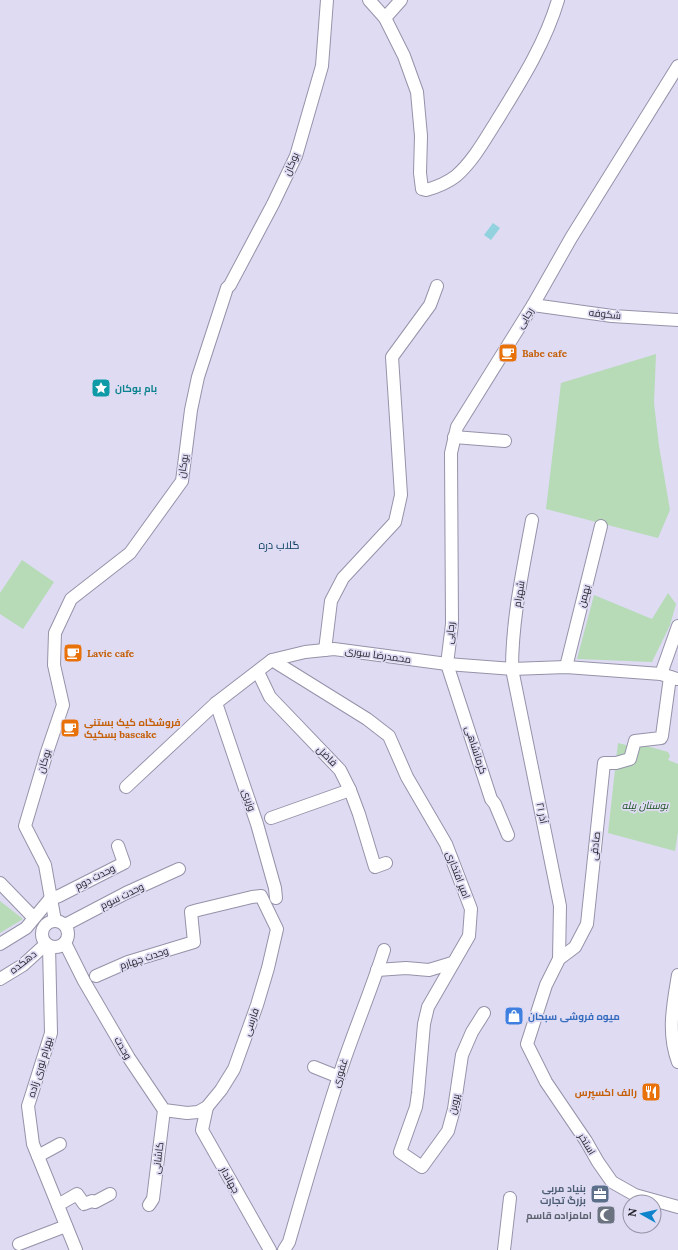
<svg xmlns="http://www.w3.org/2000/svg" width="678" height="1250" font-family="Lora,Cairo,serif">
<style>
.green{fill:#b6dbb6}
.water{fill:#91d2de}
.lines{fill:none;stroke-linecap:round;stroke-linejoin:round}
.minor-casing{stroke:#9593a9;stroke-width:14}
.minor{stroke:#fff;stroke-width:12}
.labels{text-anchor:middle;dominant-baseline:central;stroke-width:3.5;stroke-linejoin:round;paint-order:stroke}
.street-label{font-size:10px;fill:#24232b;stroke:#dedbf3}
.food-label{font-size:10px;font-weight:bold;fill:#c56008;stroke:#dedbf3;text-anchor:start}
.culture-label{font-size:10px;font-weight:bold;fill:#0d838f;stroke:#dedbf3;text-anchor:start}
.park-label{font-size:10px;font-style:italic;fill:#1c5321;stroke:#dedbf3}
.shop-label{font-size:10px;font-weight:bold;fill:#366cbe;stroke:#dedbf3;text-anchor:start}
.service-label{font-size:10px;font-weight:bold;fill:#4e5e75;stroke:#dedbf3;text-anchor:end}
.worship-label{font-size:10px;font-weight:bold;fill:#5b616d;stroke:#dedbf3;text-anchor:end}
.neighbourhood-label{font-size:11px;fill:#0b3e61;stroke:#dedbf3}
</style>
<rect width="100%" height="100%" fill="#dedbf3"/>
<g class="green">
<polygon points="656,354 654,403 659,446 670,510 658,538 546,509 561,383"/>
<polygon points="22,560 54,582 23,629 0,614 0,593"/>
<polygon points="668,593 676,604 670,625 652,662 577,659 594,595 652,619"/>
<polygon points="618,743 630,746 636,743 668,752 670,756 668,760 678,764 678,832 675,851 608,833"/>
<polygon points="0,901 23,919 0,933"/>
</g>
<polygon class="water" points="493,223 500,228 491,240 484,235"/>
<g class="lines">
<defs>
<g id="minor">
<path d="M369,0l16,18 19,38 13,36 4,44 -1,37 2,16 4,1c11,-3 21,-7 30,-14 17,-15 28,-35 40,-54 24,-39 49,-78 62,-122"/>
<polyline points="385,18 401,0"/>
<polyline points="533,305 612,316 678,320"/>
<polyline points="454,437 505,441"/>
<path d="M532,520c-9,49 -20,99 -20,149l48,237 -1,53"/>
<polyline points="325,650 331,601 343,578 395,522 401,495 392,357 430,305 437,286"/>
<polyline points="272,660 367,719 389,736 407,777 446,844 471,909 469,936 428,1007 424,1024 418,1093 416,1107 400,1152 422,1167 448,1131 454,1109 462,1055 472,1032 484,1013"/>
<polyline points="566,667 601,526"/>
<polyline points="258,672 270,697 340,770 350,790 359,814 375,867 386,863"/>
<polyline points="661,674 678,626"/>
<polyline points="670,677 662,736 661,738 635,741 630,759 616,763 604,763 587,924 575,947 559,959 546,985 527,1044 546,1082 586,1141 598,1162 612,1182 635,1195 678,1207"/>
<polyline points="216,703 257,824 275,888 276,898"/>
<polyline points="126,787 216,703 272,660 305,652 334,649 447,664 512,669 566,667 661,674 677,679"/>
<polyline points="271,818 350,790"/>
<polyline points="508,835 495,804 491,799 447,664 452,624 451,453 457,427 533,305 571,238 678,66"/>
<polyline points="0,883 34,918"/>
<circle cx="55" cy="934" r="13"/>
<polyline points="55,921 45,865 25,826 47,752 63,705 54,665 55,633 71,599 130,553 182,481 191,410 198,377 227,288 230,285 273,204 296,156 322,66 327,0"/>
<polyline points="65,925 126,893 179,869"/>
<polyline points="65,943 84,981 129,1058 164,1110 187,1113 198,1112 207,1107 221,1090 234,1069 257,1005 268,968 277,929 261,896 252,897 198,910 191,912 194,942 128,962 96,976"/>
<polyline points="0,944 26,928 50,899 59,896 124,863 118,846"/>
<polyline points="49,946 51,1033 28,1106 33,1144 76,1250"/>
<polyline points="377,970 406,968 429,970 452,963"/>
<path d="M678,975c-5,30 -11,58 0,87"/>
<polyline points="0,979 23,965 46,944"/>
<polyline points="314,1067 339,1077"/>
<polyline points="207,1107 202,1130 270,1250"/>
<polyline points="38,1156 60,1144"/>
<polyline points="58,1205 77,1194 84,1204 92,1201 95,1202 110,1194"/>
<polyline points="149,1205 153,1199 164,1110"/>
<polyline points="19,1244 66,1226"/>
<path d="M284,1250l5,-8c17,-59 34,-119 54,-178 13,-38 29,-76 41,-114"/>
<polyline points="504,1250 510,1198"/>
</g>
</defs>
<use href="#minor" class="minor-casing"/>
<use href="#minor" class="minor"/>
</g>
<defs>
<symbol id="cafe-square" viewBox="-11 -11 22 22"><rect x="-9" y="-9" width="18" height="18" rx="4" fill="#e8710a" stroke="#dedbf3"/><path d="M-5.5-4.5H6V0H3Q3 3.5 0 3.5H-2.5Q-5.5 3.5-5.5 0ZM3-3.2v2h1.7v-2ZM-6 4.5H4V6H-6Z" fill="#fff"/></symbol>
<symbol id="sight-square" viewBox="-11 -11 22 22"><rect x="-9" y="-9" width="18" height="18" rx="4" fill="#0f9aa8" stroke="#dedbf3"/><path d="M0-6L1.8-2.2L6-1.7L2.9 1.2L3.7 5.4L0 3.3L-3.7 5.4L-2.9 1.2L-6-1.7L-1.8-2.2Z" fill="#fff"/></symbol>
<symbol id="shop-square" viewBox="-11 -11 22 22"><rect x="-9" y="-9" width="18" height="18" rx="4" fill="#3f7fe0" stroke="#dedbf3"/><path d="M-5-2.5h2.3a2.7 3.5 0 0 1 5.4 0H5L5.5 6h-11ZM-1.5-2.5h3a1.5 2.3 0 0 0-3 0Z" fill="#fff"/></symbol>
<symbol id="restaurant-square" viewBox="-11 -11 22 22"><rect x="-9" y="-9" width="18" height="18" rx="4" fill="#e8710a" stroke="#dedbf3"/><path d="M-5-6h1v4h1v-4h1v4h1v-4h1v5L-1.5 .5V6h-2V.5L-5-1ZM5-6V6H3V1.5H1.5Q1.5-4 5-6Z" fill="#fff"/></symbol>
<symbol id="office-square" viewBox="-11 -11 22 22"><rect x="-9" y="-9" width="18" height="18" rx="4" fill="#5c6f8a" stroke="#dedbf3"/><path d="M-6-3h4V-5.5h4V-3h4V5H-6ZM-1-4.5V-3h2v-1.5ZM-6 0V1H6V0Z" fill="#fff"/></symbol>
<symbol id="mosque-square" viewBox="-11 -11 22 22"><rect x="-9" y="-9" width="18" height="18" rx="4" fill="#6b7280" stroke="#dedbf3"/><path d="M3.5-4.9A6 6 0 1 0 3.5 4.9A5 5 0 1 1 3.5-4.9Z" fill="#fff"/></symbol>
</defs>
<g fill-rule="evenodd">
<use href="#cafe-square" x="497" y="342" width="22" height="22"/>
<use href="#sight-square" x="90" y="377" width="22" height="22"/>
<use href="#cafe-square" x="62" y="642" width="22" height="22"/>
<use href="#cafe-square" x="59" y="717" width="22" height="22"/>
<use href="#shop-square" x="503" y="1005" width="22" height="22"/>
<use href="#restaurant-square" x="640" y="1081" width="22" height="22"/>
<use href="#office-square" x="589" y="1183" width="22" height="22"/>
<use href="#mosque-square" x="595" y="1204" width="22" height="22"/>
</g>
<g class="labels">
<g class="street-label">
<text transform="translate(291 164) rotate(-67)">بوکان</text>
<text transform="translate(605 314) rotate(6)">شکوفه</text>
<text transform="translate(525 318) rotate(-58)">رجایی</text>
<text transform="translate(183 466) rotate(-81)">بوکان</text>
<text transform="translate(519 594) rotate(-81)">شهرام</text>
<text transform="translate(584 596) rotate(-76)">بهمن</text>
<text transform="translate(450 633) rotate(-85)">رجایی</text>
<text transform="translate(378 655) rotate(8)">محمدرضا سوری</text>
<text transform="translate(476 750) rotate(72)">کرمانشاهی</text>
<text transform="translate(327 756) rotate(45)">فاضل</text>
<text transform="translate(44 761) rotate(-73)">بوکان</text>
<text transform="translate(249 800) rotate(71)">وزیری</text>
<text transform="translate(542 813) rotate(79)">۲۱ آذر</text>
<text transform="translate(595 846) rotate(-84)">صادقی</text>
<text transform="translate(458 875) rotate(69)">امیر افتخاری</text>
<text transform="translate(95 877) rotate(-27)">وحدت دوم</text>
<text transform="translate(122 896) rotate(-26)">وحدت سوم</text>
<text transform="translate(144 958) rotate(-18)">وحدت چهارم</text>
<text transform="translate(23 962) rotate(-38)">دهکده</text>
<text transform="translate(251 1022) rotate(-71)">فارسی</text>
<text transform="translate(123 1048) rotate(60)">وحدت</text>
<text transform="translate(40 1067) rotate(-73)">بهرام نوری زاده</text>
<text transform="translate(340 1073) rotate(-72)">غفوری</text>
<text transform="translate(454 1104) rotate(-78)">پروین</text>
<text transform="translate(587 1144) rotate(59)">استخر</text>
<text transform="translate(158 1158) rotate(-83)">کاشانی</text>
<text transform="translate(230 1180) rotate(61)">جهاندار</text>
</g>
<g class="food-label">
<text x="522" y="353">Babe cafe</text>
<text x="87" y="653">Lavie cafe</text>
<text x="84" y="722">فروشگاه کیک بستنی<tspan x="84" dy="12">بسکیک bascake</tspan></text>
<text x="637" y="1092" text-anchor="end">رالف اکسپرس</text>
</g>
<g class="culture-label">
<text x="115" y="388">بام بوکان</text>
</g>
<g class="park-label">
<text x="645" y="805">بوستان پیله</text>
</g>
<g class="shop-label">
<text x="528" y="1016">میوه فروشی سبحان</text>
</g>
<g class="service-label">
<text x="586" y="1188">بنیاد مربی<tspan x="586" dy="12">بزرگ تجارت</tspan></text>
</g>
<g class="worship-label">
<text x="592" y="1215">امامزاده قاسم</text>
</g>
<g class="neighbourhood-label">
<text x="279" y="545">گلاب دره</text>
</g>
</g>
<g transform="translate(642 1214) rotate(278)"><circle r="19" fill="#dedbf3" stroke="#9491a3"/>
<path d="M0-3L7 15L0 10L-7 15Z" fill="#0f83cc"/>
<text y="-6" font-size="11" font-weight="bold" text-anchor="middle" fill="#24232b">N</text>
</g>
</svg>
